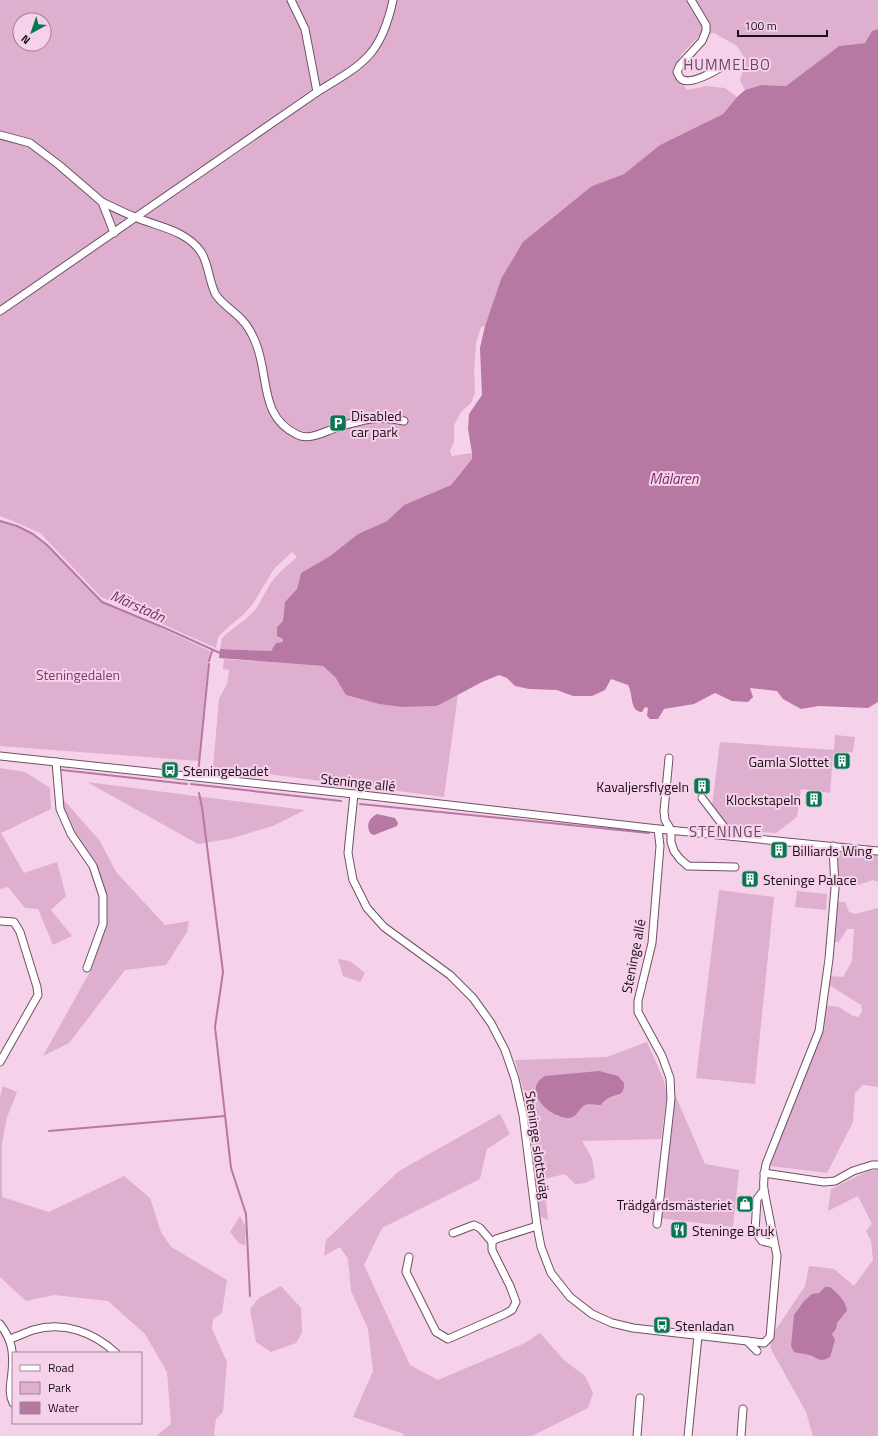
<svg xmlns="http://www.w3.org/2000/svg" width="878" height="1436" font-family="'Titillium Web',sans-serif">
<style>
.green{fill:#deafcf;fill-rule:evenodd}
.water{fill:#b778a4}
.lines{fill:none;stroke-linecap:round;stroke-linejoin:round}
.stream{stroke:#b778a4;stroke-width:2}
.street-casing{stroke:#6f5165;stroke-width:9}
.street{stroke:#fff;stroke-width:7}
.labels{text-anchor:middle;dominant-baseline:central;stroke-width:4;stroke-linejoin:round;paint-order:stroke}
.poi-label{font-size:14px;fill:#1b0f18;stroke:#f6d2ea;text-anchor:start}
.park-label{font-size:14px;fill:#83366f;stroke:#f6d2ea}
.street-label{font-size:14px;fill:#1b0f18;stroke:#f6d2ea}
.neighbourhood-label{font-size:15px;letter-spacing:1px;fill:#66495d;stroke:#f6d2ea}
.water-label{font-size:15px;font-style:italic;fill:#782c65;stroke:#f6d2ea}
</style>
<rect width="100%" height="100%" fill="#f6d2ea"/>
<g class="green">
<path d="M0,0h878v29l-6,2 -7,12 -26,3 -53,40 -25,-1 -16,5 -5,-10 6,-20 -9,-14 -23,-13 -16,4 -17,18 -7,14 1,8 7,5 5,8 20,-4 18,2 12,9 -14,17 -63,31 -36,29 -32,12 -91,93 -16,47 -4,1 -5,16 -2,27 1,23 -4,10 -10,9 -7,13v17l-4,9 2,5 20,-3v6l-21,26 -47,20 -17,16 -29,13 -28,22 -29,17 -4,16 -12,13 -2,19v21l-7,1 -5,8 -51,-2 2,-10 3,-4 22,-17 9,-9 14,-25 9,-11 18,-16 -5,-5 -18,17 -22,36 -9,10 -16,13 -9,9 -2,11 -115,-51 -61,-64 -32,-14 -8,-3zM20,20h24v24h-24z"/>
<polygon points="0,521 12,524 40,539 99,599 210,651 199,761 0,746"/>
<polygon points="224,659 323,666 334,676 346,695 379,704 402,707 437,706 458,694 444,797 213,767 219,699 227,684 229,670 223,669"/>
<polygon points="835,735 855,737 853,752 833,754 830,793 801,789 797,817 776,833 732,830 712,806 720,742 834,750"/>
<polygon points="0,768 25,772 50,788 51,809 1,833 24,873 57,862 66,896 51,910 72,936 53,945 38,909 25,908 8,887 0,889"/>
<polygon points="87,782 305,810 273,826 229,839 198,844"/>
<polygon points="63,799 100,841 116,872 165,925 189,921 187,932 166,965 125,970 69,1043 43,1056 92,968 107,923 107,896 96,865 74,833 63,808"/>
<polygon points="838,850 878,855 878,882 873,880 858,885 839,884"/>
<polygon points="719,890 774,897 755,1084 696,1078"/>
<polygon points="797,891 827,894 826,910 795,907"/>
<polygon points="838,902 845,902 849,912 855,914 878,908 878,1087 863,1085 855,1093 853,1122 827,1173 770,1166 822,1033 825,1005 839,1007 853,1016 858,1017 862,1012 861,1005 829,985 829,976 843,977 852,961 854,929 847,929 839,942 833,942"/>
<polygon points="338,959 350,961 365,973 360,982 343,976"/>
<path d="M647,1042l16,36 4,17 -6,44 -79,2 10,17 3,20 -9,5 -11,1 -10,-10 -21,5 4,41 -9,-4 -9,-79 2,-10v-13l-5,-11 -12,-43 92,-3zM624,1090l-3,4 -14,5 -6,6h-16l-20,12 -8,-1 -6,-4z"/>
<polygon points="3,1086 17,1092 7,1117 2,1143 2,1197 49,1212 124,1176 150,1198 161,1232 171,1247 227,1280 222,1313 213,1319 212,1329 227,1362 223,1412 216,1419 214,1433 215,1436 156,1436 171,1424 167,1372 145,1334 108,1301 54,1295 26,1301 0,1277 0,1097"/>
<polygon points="673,1090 705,1164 739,1170 733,1227 658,1218"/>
<polygon points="500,1114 510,1134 487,1149 480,1179 382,1228 364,1265 410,1365 438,1380 525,1343 540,1333 565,1361 585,1376 593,1393 588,1408 532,1436 403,1436 404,1434 353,1417 373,1371 368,1329 351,1291 348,1259 340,1247 324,1256 326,1240 399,1171"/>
<polygon points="878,1170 878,1436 813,1436 806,1412 771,1349 770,1341 777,1328 805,1286 809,1266 834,1269 854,1286 873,1260 871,1241 866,1231 872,1224 858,1196 828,1211 831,1189 868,1171"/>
<polygon points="240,1216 246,1227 245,1246 239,1243 230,1232"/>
<polygon points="281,1286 301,1308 302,1333 296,1343 271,1352 256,1342 250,1309 259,1298"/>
</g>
<g class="water">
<path d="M878,29v673l-10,6 -49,-2 -18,3 -18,-10 -6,-8 -27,-3 3,9 -5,5 -16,-1 -17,-8 -21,11 -30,5 -6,10h-8l-3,-3 1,-8 -3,-1 -3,5c-13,-1 -8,-16 -14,-27l-17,-6 -6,11 -13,6h-19l-16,-6 -28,-1 -14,-3 -8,-8 -8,-3 -17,7 -45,24 -35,1 -23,-3 -33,-9 -11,-18 -12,-11 -104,-8 1,-9 51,2 5,-8 7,-1v-3l-6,-3v-9l6,-6 2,-19 12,-13 4,-16 29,-17 28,-22 29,-13 17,-16 47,-20 21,-26v-6l-4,-24 1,-15 13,-19 -2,-47 5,-22 16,-47 22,-37 69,-56 32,-12 36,-29 63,-31 14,-17 8,-7 16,-5 25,1 53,-40 26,-3 7,-12z"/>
<path d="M377,814l18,4 3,5 -1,3 -23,9 -3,-1c-6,-8 -2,-16 6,-20z"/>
<path d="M599,1071l19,5 6,7c0,14 -5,10 -15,15 -4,2 -6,4 -8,7 -5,0 -12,-1 -16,0 -7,3 -7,12 -16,13 -20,0 -48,-28 -24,-42z"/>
<path d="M825,1287h5c8,7 16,14 17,24 -5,4 -6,8 -10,12l-1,6 -4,5 3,6 -5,17c-11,6 -11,1 -21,-2 -5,-2 -10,-1 -15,-3l-3,-6 3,-31 10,-14 8,-7 7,-1z"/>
</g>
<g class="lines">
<g class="stream">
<polyline points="0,521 17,526 33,534 47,545 102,602 167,629 220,653"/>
<polyline points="209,661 212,651"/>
<polyline points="62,770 187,784"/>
<polyline points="198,774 209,664"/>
<polyline points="191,784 341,801"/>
<polyline points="199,793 202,807 223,972 215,1027 231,1168 246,1214 250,1296"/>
<polyline points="360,804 649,833"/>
<polyline points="49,1131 225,1116"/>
</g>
<defs>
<g id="street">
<polyline points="291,0 305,29 317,92"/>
<path d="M691,0l15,25v6l-4,10 -22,24 -3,7c2,4 3,7 6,8 10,4 32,-9 40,-14"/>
<polyline points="0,135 30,143 59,165 102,202 114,233"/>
<path d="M102,202c11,5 22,11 33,15 23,10 51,13 66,35 8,12 8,31 15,43 7,10 18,16 26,25 5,5 10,14 13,21 15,34 3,76 43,94 12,6 29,-5 41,-8 8,-3 17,-5 26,-7 13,-3 26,-2 39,1"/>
<path d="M0,311l317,-219c46,-28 64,-36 76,-92"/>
<polyline points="0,756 354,794 658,829 660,846 652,943 638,1001 638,1012 662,1056 670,1078 671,1099 657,1224"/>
<polyline points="669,758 664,811 665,820 671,830 671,842 674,851 680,859 688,866 735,867"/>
<polyline points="56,762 60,809 71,834 93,866 103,896 103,924 87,968"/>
<polyline points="354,794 348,853 353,880 367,908 384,927 450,975 473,998 491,1023 505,1050 515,1079 523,1115 537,1226 541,1247 551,1273 570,1297 592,1314 612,1323 633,1328 747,1341 757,1351"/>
<polyline points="702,798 731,836"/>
<polyline points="658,829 878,851"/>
<polyline points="0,921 14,922 20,932 37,987 38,995 0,1062"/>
<polyline points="764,1173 824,1182 835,1181 853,1171 872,1165 878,1165"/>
<polyline points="764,1190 757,1199 755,1231 762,1241 774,1244"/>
<polyline points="453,1233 474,1225 480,1228 492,1242"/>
<polyline points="409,1257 406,1272 436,1332 448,1339 505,1314 512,1310 516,1302 510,1286 492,1250 492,1242 496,1239 537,1226"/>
<path d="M0,1324c12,16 14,28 12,48 -1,11 -4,21 1,31"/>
<path d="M10,1339c8,-3 15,-6 23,-9 31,-9 60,2 83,23"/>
<path d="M747,1341l17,2 6,-6 7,-81 -13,-66c-1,-9 0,-17 2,-26l53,-133 10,-72 6,-71 -2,-42"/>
<polyline points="637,1436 640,1398"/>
<polyline points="688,1436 698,1336"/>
<polyline points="741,1436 743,1409"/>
</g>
</defs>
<use href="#street" class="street-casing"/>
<use href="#street" class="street"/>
</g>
<defs>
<symbol id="parking-square" viewBox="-11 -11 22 22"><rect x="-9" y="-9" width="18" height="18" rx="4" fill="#077651" stroke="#f6d2ea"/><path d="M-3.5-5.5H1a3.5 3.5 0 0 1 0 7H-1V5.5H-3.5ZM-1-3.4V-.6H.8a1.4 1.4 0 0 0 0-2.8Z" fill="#fff"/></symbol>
<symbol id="building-square" viewBox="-11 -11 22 22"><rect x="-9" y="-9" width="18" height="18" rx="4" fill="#077651" stroke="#f6d2ea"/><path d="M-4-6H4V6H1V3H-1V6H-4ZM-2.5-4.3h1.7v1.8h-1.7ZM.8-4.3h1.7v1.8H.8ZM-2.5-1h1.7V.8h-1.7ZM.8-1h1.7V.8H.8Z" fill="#fff"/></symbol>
<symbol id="bus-square" viewBox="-11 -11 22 22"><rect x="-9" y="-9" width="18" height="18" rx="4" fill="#077651" stroke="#f6d2ea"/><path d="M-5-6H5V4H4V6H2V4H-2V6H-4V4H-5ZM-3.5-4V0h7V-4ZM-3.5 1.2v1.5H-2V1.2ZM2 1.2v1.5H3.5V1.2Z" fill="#fff"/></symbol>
<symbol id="shop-square" viewBox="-11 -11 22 22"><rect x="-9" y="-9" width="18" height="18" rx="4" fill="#077651" stroke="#f6d2ea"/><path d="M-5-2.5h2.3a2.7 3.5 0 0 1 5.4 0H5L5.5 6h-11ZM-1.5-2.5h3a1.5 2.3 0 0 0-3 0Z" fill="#fff"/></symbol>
<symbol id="restaurant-square" viewBox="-11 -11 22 22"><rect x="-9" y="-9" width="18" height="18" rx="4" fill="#077651" stroke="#f6d2ea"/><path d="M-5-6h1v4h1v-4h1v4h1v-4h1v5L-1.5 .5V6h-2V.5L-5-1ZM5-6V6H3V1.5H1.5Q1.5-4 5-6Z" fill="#fff"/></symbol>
</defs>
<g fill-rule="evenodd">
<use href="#parking-square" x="328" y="413" width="20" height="20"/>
<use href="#building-square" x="832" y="751" width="20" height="20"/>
<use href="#bus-square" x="160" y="760" width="20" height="20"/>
<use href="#building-square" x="692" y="776" width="20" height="20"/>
<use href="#building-square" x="804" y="789" width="20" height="20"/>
<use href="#building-square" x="769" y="840" width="20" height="20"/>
<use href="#building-square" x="740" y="869" width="20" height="20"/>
<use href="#shop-square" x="735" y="1194" width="20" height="20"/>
<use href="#restaurant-square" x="669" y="1220" width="20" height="20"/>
<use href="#bus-square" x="652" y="1315" width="20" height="20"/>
</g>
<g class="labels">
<g class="poi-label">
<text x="351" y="415">Disabled<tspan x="351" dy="16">car park</tspan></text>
<text x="829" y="761" text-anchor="end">Gamla Slottet</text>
<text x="183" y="770">Steningebadet</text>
<text x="689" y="786" text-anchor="end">Kavaljersflygeln</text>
<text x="801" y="799" text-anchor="end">Klockstapeln</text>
<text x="792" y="850">Billiards Wing</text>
<text x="763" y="879">Steninge Palace</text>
<text x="732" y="1204" text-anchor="end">Trädgårdsmästeriet</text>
<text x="692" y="1230">Steninge Bruk</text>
<text x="675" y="1325">Stenladan</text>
</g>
<g class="park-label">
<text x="78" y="674">Steningedalen</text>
</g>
<g class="street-label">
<text transform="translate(358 782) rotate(6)">Steninge allé</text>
<text transform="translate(633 956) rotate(-79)">Steninge allé</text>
<text transform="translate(538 1145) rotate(82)">Steninge slottsväg</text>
</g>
<g class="neighbourhood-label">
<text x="727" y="64">HUMMELBO</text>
<text x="726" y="831">STENINGE</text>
</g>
<g class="water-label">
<text x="674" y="478">Mälaren</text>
<text transform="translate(138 606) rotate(24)">Märstaån</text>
</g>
</g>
<rect x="12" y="1352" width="130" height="72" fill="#f6d2ea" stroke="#9e8496"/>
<rect x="20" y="1365" width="20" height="6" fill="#ffffff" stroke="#9e8496"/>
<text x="48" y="1372" font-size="12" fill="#1b0f18">Road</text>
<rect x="20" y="1382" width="20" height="12" fill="#deafcf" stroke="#9e8496"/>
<text x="48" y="1392" font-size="12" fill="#1b0f18">Park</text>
<rect x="20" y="1402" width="20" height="12" fill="#b778a4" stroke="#9e8496"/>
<text x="48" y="1412" font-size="12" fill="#1b0f18">Water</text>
<g transform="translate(32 32) rotate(220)"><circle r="19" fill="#f6d2ea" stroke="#9e8496"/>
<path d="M0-3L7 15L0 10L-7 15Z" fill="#077651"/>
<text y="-6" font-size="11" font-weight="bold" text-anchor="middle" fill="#1b0f18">N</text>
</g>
<path d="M738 30v6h89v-6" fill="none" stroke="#1b0f18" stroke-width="2"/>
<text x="744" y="30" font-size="12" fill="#1b0f18" stroke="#f6d2ea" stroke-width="3" paint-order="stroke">100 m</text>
</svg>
